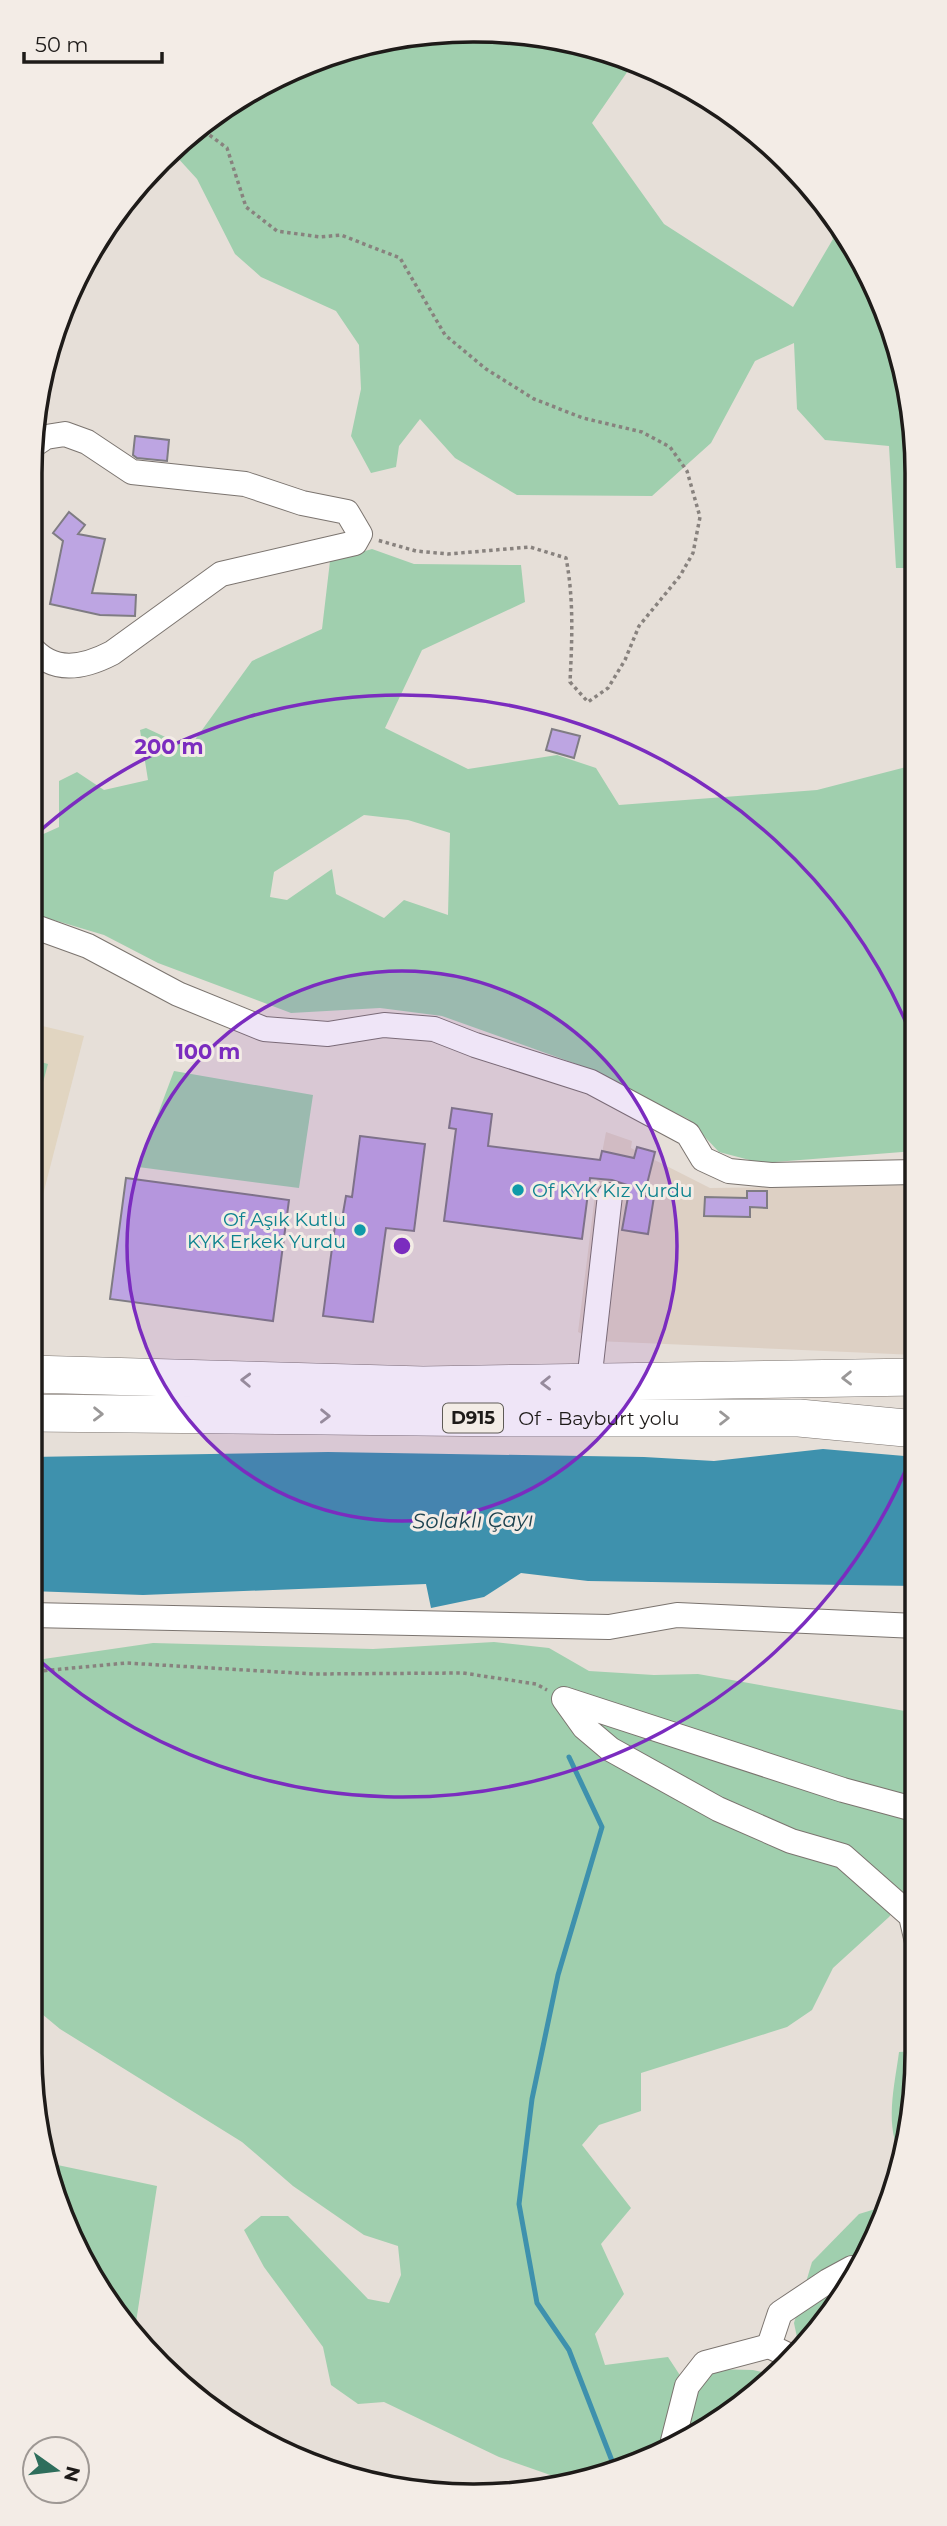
<svg xmlns="http://www.w3.org/2000/svg" width="947" height="2526" font-family="Montserrat,sans-serif">
<style>
.built{fill:#ddd0c4}
.education{fill:#e1d5c1}
.green{fill:#a0cfae;fill-rule:evenodd}
.water{fill:#3e91ad}
.lines{fill:none;stroke-linecap:round;stroke-linejoin:round}
.stream{stroke:#3e91ad;stroke-width:5}
.building{fill:#bda5e2;stroke:#7f7c83;stroke-width:2}
.minor-casing{stroke:#7b746f;stroke-width:26}
.highway-casing{stroke:#7b746f;stroke-width:38}
.path{stroke:#88827e;stroke-width:3.5;stroke-dasharray:3.5 3.5;stroke-linecap:butt}
.minor{stroke:#fff;stroke-width:24}
.highway{stroke:#fff;stroke-width:37}
.oneway{stroke:#9a9898}
.ring{fill:none;stroke:#7b2cbf;stroke-width:3.5}
.culture-dot{fill:#0f9aa8;stroke:#f3ece6;stroke-width:2.5}
.labels{text-anchor:middle;dominant-baseline:central;stroke-width:6;stroke-linejoin:round;paint-order:stroke}
.shield{fill:#f3ece6;stroke:#5e5a56;stroke-width:2}
.shield-label{font-size:18px;font-weight:bold;fill:#1e1b19}
.culture-label{font-size:19px;fill:#0d838f;stroke:#f3ece6;text-anchor:start}
.street-label{font-size:19px;fill:#1e1b19;stroke:#f3ece6}
.water-label{font-size:21px;font-style:italic;fill:#1d424f;stroke:#f3ece6}
.rim{fill:none;stroke:#1e1b19;stroke-width:3.5}
.centre{fill:#7b2cbf;stroke:#f3ece6;stroke-width:3.5}
.ring-label{font-size:21px;text-anchor:middle;font-weight:bold;fill:#7b2cbf;stroke:#f3ece6;stroke-width:6;stroke-linejoin:round;paint-order:stroke}
</style>
<rect width="100%" height="100%" fill="#e6dfd8"/>
<polygon class="built" points="606,1132 632,1141 631,1148 710,1188 915,1185 916,1355 596,1341 578,1332 597,1179"/>
<polygon class="education" points="30,1023 84,1036 30,1245"/>
<g class="green">
<polygon points="416,34 589,45 632,65 592,123 664,224 793,307 833,239 807,181 883,303 913,415 914,568 896,568 889,446 825,440 797,409 794,343 755,361 711,443 652,496 517,495 455,458 420,419 399,446 396,467 371,473 351,436 361,389 359,345 336,311 261,277 235,254 197,179 176,156 252,89"/>
<path d="M372,549l42,15 107,1 4,37 -103,48 -37,78 83,41 89,-14 39,13 23,37 198,-15 97,-25 1,386 -154,12 -42,-11 -31,-33 -109,-54 -137,-49 -62,-8 -89,5 -133,-50 -54,-28 -74,-22v-73l29,-13v-46l18,-9 27,18 44,-10 -8,-50 6,-2 43,20 63,-87 70,-32 8,-68zM364,815l44,5 42,13 -2,82 -44,-15 -20,18 -48,-24 -4,-25 -45,31 -17,-3 4,-25z"/>
<polygon points="30,1059 48,1064 30,1130"/>
<polygon points="174,1071 313,1095 299,1188 138,1167"/>
<polygon points="494,1642 549,1648 589,1671 654,1675 698,1674 916,1713 917,1891 911,1889 889,1917 833,1968 812,2010 787,2027 641,2073 641,2111 599,2125 582,2145 631,2208 601,2244 624,2294 595,2334 605,2365 668,2357 687,2386 713,2369 753,2370 771,2374 720,2422 559,2488 556,2477 499,2457 384,2402 358,2404 331,2385 323,2347 264,2267 244,2230 261,2216 288,2216 368,2299 389,2303 401,2275 398,2246 364,2235 293,2186 242,2142 60,2029 30,2004 30,1661 153,1643 373,1649"/>
<path d="M917,2051v2l-14,105c-20,-29 -8,-74 -4,-106z"/>
<polygon points="48,2163 157,2186 134,2335 53,2196"/>
<polygon points="882,2207 826,2322 802,2344 798,2342 794,2323 812,2262 859,2214"/>
</g>
<polygon class="water" points="823,1449 916,1457 916,1586 588,1581 521,1573 484,1597 431,1608 426,1584 143,1595 30,1591 30,1457 328,1452 644,1457 714,1461"/>
<g class="lines">
<polyline class="stream" points="569,1757 602,1827 558,1975 532,2099 519,2204 537,2303 569,2350 614,2466"/>
</g>
<g class="building">
<polygon points="135,436 169,440 167,461 137,458 133,455"/>
<polygon points="69,512 85,525 78,534 105,539 92,593 136,595 135,616 100,615 50,604 63,541 53,533"/>
<polygon points="552,729 580,736 574,758 546,750"/>
<polygon points="452,1108 492,1114 488,1146 600,1160 602,1151 634,1158 637,1147 655,1152 644,1196 654,1197 648,1234 622,1230 630,1186 612,1180 590,1178 582,1239 444,1221 456,1129 449,1128"/>
<polygon points="360,1136 425,1144 414,1231 386,1228 373,1322 323,1316 336,1218 342,1219 346,1196 352,1197"/>
<polygon points="126,1178 289,1200 273,1321 110,1299"/>
<polygon points="747,1191 767,1191 767,1208 750,1207 750,1217 704,1216 705,1197 747,1198"/>
</g>
<g class="lines">
<defs>
<g id="minor">
<path d="M30,646c23,28 53,22 82,7l109,-79 134,-31 5,-9 -13,-22 -45,-9 -57,-19 -113,-12 -45,-30 -22,-8 -19,3 -12,8"/>
<polyline points="30,925 88,946 178,994 264,1029 328,1034 384,1025 434,1029 475,1045 591,1082 688,1134 703,1159 729,1171 771,1175 915,1172"/>
<polyline points="589,1382 610,1195"/>
<polyline points="30,1615 609,1627 677,1615 916,1626"/>
<polyline points="917,1810 843,1790 564,1699 584,1727 610,1749 718,1809 791,1841 843,1856 911,1916 917,1942"/>
<polyline points="790,2356 769,2346 780,2313 828,2281 852,2268"/>
<polyline points="673,2441 687,2386 705,2363 769,2346"/>
</g>
<g id="highway">
<polyline points="30,1374 423,1385 916,1377"/>
<path id="s1" d="M30,1413l490,5h279l117,11"/>
</g>
</defs>
<use href="#minor" class="minor-casing"/>
<use href="#highway" class="highway-casing"/>
<g class="path">
<polyline points="567,44 674,88 715,102"/>
<path d="M204,131l23,17 19,59 31,24 43,6 21,-2 59,23 45,77 41,34 48,30 49,19 59,14 28,15 17,24 13,46 -7,36 -13,23 -41,50 -14,34 -17,28 -20,14 -18,-20c2,-41 4,-83 -4,-124l-36,-11 -82,7 -32,-3 -39,-11"/>
<polyline points="30,1672 126,1663 313,1674 463,1673 536,1684 547,1690"/>
</g>
<use href="#minor" class="minor"/>
<use href="#highway" class="highway"/>
</g>
<defs><path id="oneway-chevron" d="M-2-3.5L2.5 0L-2 3.5" fill="none" stroke-width="1.6" stroke-linecap="round" stroke-linejoin="round" transform="scale(1.75)"/></defs>
<g class="oneway">
<use href="#oneway-chevron" transform="translate(847 1378) rotate(179)"/>
<use href="#oneway-chevron" transform="translate(246 1380) rotate(-178)"/>
<use href="#oneway-chevron" transform="translate(546 1383) rotate(179)"/>
<use href="#oneway-chevron" transform="translate(98 1414) rotate(1)"/>
<use href="#oneway-chevron" transform="translate(325 1416) rotate(1)"/>
<use href="#oneway-chevron" transform="translate(724 1418)"/>
</g>
<circle cx="402" cy="1246" r="275" fill="#7b2cbf" fill-opacity=".12"/>
<g class="ring">
<circle cx="402" cy="1246" r="275"/>
<path d="M915 1448A551 551 0 0 1 33 1655M33 837A551 551 0 0 1 915 1044"/>
</g>
<g class="culture-dot">
<circle cx="518" cy="1190" r="7"/>
<circle cx="360" cy="1230" r="7"/>
</g>
<g class="labels">
<rect class="shield" x="443" y="1403.5" width="60" height="29" rx="5"/>
<g class="shield-label">
<text x="473" y="1418">D915</text>
</g>
<g class="culture-label">
<text x="532" y="1190">Of KYK Kız Yurdu</text>
<text x="346" y="1219" text-anchor="end">Of Aşık Kutlu<tspan x="346" dy="22">KYK Erkek Yurdu</tspan></text>
</g>
<g class="street-label">
<text stroke="none"><textPath href="#s1" startOffset="569">Of - Bayburt yolu</textPath></text>
</g>
<g class="water-label">
<text transform="translate(473 1520) rotate(-1)">Solaklı Çayı</text>
</g>
</g>
<path d="M0 0H947V2526H0ZM473 42H474A431 431 0 0 1 905 473V2053A431 431 0 0 1 474 2484H473A431 431 0 0 1 42 2053V473A431 431 0 0 1 473 42Z" fill="#f3ece6" fill-rule="evenodd"/>
<path class="rim" d="M473 42H474A431 431 0 0 1 905 473V2053A431 431 0 0 1 474 2484H473A431 431 0 0 1 42 2053V473A431 431 0 0 1 473 42Z"/>
<circle cx="402" cy="1246" r="10" class="centre"/>
<g class="ring-label">
<text x="169" y="754">200 m</text>
<text x="208" y="1059">100 m</text>
</g>
<g transform="translate(56 2470) rotate(104)"><circle r="33" fill="#f3ece6" stroke="#9e9894" stroke-width="2"/>
<path d="M0-5L12 26L0 18L-12 26Z" fill="#2e6e5c"/>
<text y="-10" font-size="19" font-weight="bold" text-anchor="middle" fill="#1e1b19">N</text>
</g>
<path d="M24 52v10h138v-10" fill="none" stroke="#1e1b19" stroke-width="3.5"/>
<text x="35" y="52" font-size="21" fill="#1e1b19" stroke="#f3ece6" stroke-width="5" paint-order="stroke">50 m</text>
</svg>
